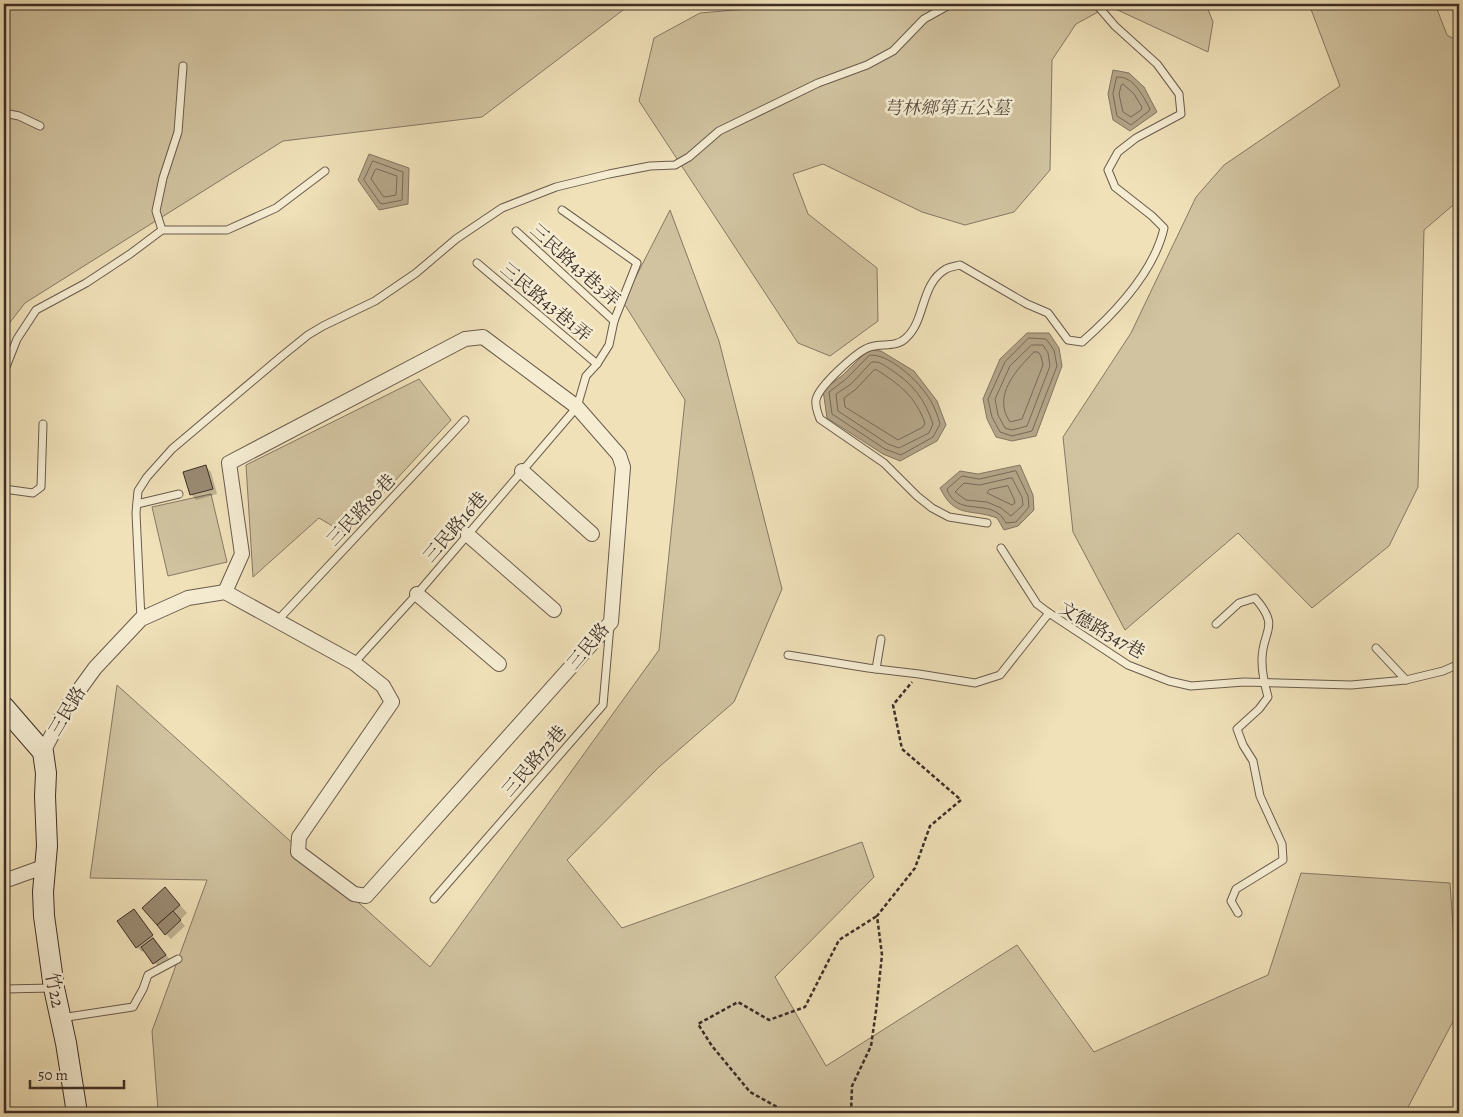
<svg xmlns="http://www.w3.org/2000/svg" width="1463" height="1117" font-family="Alegreya,'Noto Serif TC',serif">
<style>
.green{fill:#d1c3a0;stroke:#867864}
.water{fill:#b3a487;stroke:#837561}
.shadow{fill:#0003}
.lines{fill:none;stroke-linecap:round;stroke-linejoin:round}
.shore{stroke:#786957;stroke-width:1}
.building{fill:#9a8b73;stroke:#3c2e27}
.lane-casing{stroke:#695b4c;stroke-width:9}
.street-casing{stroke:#695b4c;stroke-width:16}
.secondary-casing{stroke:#3c2e27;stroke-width:22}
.path{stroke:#3c2e27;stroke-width:2.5;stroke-dasharray:4 2.5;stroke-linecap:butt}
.lane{stroke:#f5ecd2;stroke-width:7}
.street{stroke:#f5ecd2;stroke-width:14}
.secondary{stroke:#f5ecd2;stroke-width:20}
.labels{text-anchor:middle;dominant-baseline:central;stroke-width:5;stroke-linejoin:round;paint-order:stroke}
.park-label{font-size:18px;font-style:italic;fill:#5a4c3f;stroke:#f5ecd2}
.street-label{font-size:18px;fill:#3c2e27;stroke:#f5ecd2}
</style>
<rect width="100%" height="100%" fill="#f0e1b9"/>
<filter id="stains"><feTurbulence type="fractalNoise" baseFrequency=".004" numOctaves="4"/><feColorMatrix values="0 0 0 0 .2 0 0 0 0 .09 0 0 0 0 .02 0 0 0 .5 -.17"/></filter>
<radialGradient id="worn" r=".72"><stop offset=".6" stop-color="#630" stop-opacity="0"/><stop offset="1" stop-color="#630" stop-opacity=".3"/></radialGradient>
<g class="green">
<polygon points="4,4 631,4 482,117 283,141 25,303 4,330"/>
<polygon points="805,4 1206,4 1213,22 1208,52 1109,6 1076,24 1052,60 1050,170 1014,212 965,225 922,212 823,164 793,174 808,214 877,268 878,321 830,356 798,343 639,101 654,38 700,13"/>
<polygon points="1309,4 1435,4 1447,35 1459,42 1459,200 1424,230 1418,487 1389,546 1312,608 1238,533 1125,630 1073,532 1063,437 1131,333 1196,197 1224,165 1340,86"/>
<polygon points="670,210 719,341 782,589 734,702 659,767 567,860 622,928 862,842 874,877 775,977 826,1066 1017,945 1094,1052 1268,975 1301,873 1450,883 1459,1010 1405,1113 161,1113 158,1110 152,1031 207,880 90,878 117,685 430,967 659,650 685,400 623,302"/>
<polygon points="419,379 451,420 346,534 319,518 253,577 246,465"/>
<polygon points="211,494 227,562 168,576 152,507"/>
</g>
<g class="water">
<polygon points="1113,70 1129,73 1144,87 1157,112 1130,131 1113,120 1108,94"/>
<polygon points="369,154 409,168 408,204 379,210 358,180"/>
<polygon points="1027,333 1049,333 1059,348 1062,366 1036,436 1012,441 996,437 987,419 983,399 1000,359"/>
<polygon points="868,350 881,351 914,371 937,401 946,425 937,441 900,461 883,454 827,418 823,390 843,375"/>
<path d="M1020,465l13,30 1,15 -16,16 -14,4 -7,-12c-27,-10 -42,1 -57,-30l20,-17 18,3z"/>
</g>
<g class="shadow">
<polygon points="206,467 211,472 217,494 196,500 191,494"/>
<polygon points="173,897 187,913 180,920 185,926 171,939 166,934"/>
<polygon points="134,910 170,960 159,968 145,950 142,952 137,947"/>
</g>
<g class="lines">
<g class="shore">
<path d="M1117,77c17,-1 26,19 33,32l-1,2 -18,14 -14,-9 -4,-22z"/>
<polygon points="1123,84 1134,94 1142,107 1141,110 1131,117 1123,112 1119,94 1121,86"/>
<polygon points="373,161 403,172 402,200 383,204 380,203 364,180"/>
<polygon points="377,169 397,176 396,195 385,197 383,196 371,179 375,170"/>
<polygon points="1029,338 1046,339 1054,350 1057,366 1032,431 1012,436 1000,432 992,417 988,399 1005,362"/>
<polygon points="1032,345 1043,345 1048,353 1050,366 1027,426 1012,430 1005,428 998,415 995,399 1010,366"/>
<path d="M1034,352h4l3,4 2,9 -21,54 -12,3c-18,-26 6,-52 24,-70z"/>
<path d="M870,355c22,-1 54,31 63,50 3,6 5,12 7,19l-7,13 -32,18 -16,-6 -53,-35 -3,-22 17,-13z"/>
<path d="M872,362c7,-1 12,3 18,7 22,14 35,30 43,55l-4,9 -30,15 -11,-4 -50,-33 -2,-17 15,-10z"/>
<path d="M877,370c23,15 38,26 48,53l-2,4 -25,13 -53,-33 -1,-9 12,-9 18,-19z"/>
<path d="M1016,471l12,25 1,11 -13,15 -10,1c-2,-3 -4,-7 -7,-9 -17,-13 -41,1 -52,-24l1,-2 14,-12 17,3z"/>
<polygon points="1012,478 1022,497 1023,505 1011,516 1001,508 987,502 966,500 955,492 964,483 979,485"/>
<polygon points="1008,486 1014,499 1015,503 1012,505 987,493 989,490"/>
</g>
</g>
<g class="building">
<polygon points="206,465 213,489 190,495 183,472"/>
<polygon points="165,887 180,905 157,925 142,908"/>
<polygon points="134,909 153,935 136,948 117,921"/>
<polygon points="173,911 181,920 165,935 157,925"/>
<polygon points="153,938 166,955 153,964 141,947"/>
</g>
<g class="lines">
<defs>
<g id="lane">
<polyline points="4,113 19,116 40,126"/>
<polyline points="162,230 156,211 163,178 178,132 183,66"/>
<polyline points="516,231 614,321"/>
<polyline points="477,263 597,364"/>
<polyline points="4,372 17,339 36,310 86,283 130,254 162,230 227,230 276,208 325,171"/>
<polyline points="4,489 33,493 41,487 43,424"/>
<polyline points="137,504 179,494"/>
<path d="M987,523l-38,-6 -17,-9 -15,-12 -33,-33 -64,-44c-2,-5 -5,-13 -4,-19 2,-13 41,-49 54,-53 12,-4 26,1 36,-9 20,-18 14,-54 40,-69 4,-2 10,-3 14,-4l67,39 21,9 20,27 14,2c33,-29 72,-70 82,-114l-12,-12 -37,-29 -7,-17 10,-18 18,-14 45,-24 -2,-20 -22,-30 -42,-38 -19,-22"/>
<polyline points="1001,548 1037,604 1049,613"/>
<polyline points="141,619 136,513 138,491 147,477 172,449 282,356 308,335 323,326 375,301 416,273 456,239 502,208 556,187 609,174 650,166 675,165 689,157 719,131 818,83 867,65 893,51 924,19 951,4"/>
<polyline points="278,620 465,420"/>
<path d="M1216,624l23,-21 16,-5c27,31 6,32 7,64 0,12 3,24 6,35l-9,12 -22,20 6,16 10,16 7,35 22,48 1,16 -47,29 -5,12 7,12"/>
<polyline points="1376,648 1406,680"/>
<polyline points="788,655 868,668 919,674 975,683 1000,675 1049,613 1128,665 1169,681 1191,686 1244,682 1351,685 1406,680 1443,671 1459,664"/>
<polyline points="354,663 417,594 577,407 586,376 597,364 609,345 614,321 637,263 562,210"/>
<polyline points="876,669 881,639"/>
<polyline points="434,899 603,705 610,625"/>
<polyline points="4,989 53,988"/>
<polyline points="61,1018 133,1007 143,989 148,975 178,959"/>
</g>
<g id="street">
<polyline points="522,471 592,534"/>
<polyline points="468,535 554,610"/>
<polyline points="417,594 499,664"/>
<polyline points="43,752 66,708 95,668 141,619 188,598 225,592 242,554 229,463 465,339 483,337 577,407 619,455 623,467 611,622 366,896 354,894 298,852 299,837 392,702 383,686 354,663 225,592"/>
<polyline points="4,881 46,866"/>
</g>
<polyline id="secondary" points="4,707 43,752 46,773 45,796 47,846 43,892 44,916 54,988 66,1043 77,1113"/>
</defs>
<use href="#lane" class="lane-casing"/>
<use href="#street" class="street-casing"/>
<use href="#secondary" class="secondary-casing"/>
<g class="path">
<polyline points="788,1113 750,1092 712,1046 698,1024 738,1002 769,1020 805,1007 839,940 877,916"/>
<polyline points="851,1113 852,1086 871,1046 876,1011 882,955 877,916 915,868 930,826 961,800 902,749 893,705 912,682"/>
</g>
<use href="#lane" class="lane"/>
<use href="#street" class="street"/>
<use href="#secondary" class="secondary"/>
</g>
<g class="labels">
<g class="park-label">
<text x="947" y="108">芎林鄉第五公墓</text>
</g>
<g class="street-label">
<text transform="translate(575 265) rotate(42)">三民路43巷3弄</text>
<text transform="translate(546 302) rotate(40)">三民路43巷1弄</text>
<text transform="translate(361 510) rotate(-47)">三民路80巷</text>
<text transform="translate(455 527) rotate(-49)">三民路16巷</text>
<text transform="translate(1102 630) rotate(30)">文德路347巷</text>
<text transform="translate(588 646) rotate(-50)">三民路</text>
<text transform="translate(67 711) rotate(-59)">三民路</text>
<text transform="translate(534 761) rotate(-49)">三民路73巷</text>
<text transform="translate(55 990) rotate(79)">竹22</text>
</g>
</g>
<rect width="1463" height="1117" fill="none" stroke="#f0e1b9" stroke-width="20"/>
<rect x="5" y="5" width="1453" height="1107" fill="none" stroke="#3c2e27" stroke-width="2.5"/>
<rect x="10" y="10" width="1443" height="1097" fill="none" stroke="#3c2e27"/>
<path d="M30 1080v8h94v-8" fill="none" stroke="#3c2e27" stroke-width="2.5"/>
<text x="38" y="1080" font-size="15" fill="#3c2e27" stroke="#f5ecd2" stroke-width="4" paint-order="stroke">50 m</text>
<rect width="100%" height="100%" filter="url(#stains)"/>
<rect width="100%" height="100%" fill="url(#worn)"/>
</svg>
